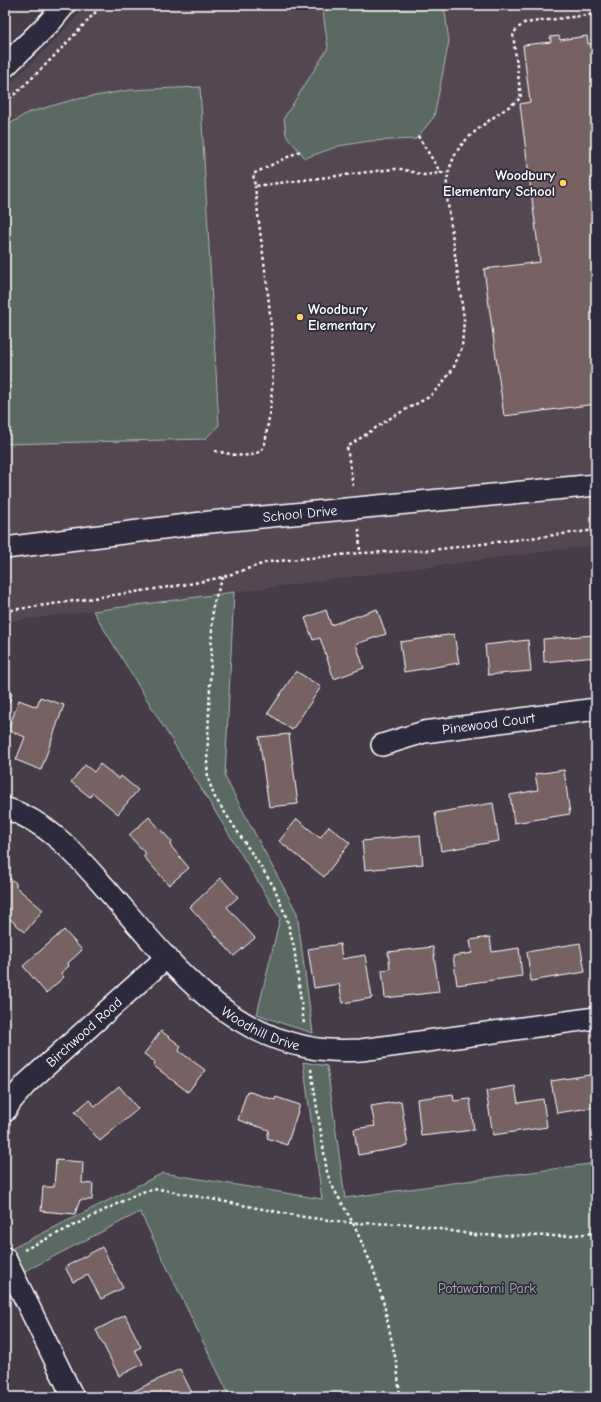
<svg xmlns="http://www.w3.org/2000/svg" width="601" height="1402" font-family="'Comic Neue',sans-serif">
<style>
.built{fill:#544751}
.green{fill:#5a6b63;stroke:#acb5b1}
.building{fill:#776264;stroke:#fff}
.lines{fill:none;stroke-linecap:round;stroke-linejoin:round}
.street-casing{stroke:#fff;stroke-width:24}
.secondary-casing{stroke:#fff;stroke-width:25}
.path{stroke:#fff;stroke-width:2.5;stroke-dasharray:3 3;stroke-linecap:butt}
.street{stroke:#2f2a3d;stroke-width:21}
.secondary{stroke:#2f2a3d;stroke-width:22}
.poi-dot{fill:#ffd166;stroke:#2f2a3d;stroke-width:1.5}
.labels{text-anchor:middle;dominant-baseline:central;stroke-width:3.5;stroke-linejoin:round;paint-order:stroke}
.poi-label{font-size:14px;font-weight:bold;fill:#fff;stroke:#2f2a3d;text-anchor:end}
.street-label{font-size:14px;fill:#fff;stroke:#2f2a3d}
.park-label{font-size:14px;fill:#acb5b1;stroke:#2f2a3d}
</style>
<rect width="100%" height="100%" fill="#453b49"/>
<filter id="ink" filterUnits="userSpaceOnUse"><feTurbulence type="fractalNoise" baseFrequency=".025" numOctaves="2"/><feDisplacementMap in="SourceGraphic" scale="8" xChannelSelector="R" yChannelSelector="G"/><feConvolveMatrix kernelMatrix="1 2 1 2 8 2 1 2 1" color-interpolation-filters="sRGB"/></filter>
<g filter="url(#ink)">
<polygon class="built" points="87,5 596,5 596,545 5,622 5,89 58,37"/>
<g class="green">
<polygon points="322,5 444,5 449,41 434,117 416,139 369,141 339,146 305,158 286,135 284,118 328,48"/>
<polygon points="200,87 219,425 205,439 5,444 5,127 27,113 72,100 130,90"/>
<polygon points="234,592 225,777 297,913 313,1033 284,1024 257,1014 280,918 93,611"/>
<polygon points="303,1062 327,1066 345,1198 596,1163 596,1397 230,1397 140,1212 14,1277 5,1252 163,1173 322,1199"/>
</g>
<g class="building">
<polygon points="559,36 560,40 587,36 588,44 596,43 596,404 504,416 484,269 540,262 520,104 530,102 523,45 551,42 550,37"/>
<polygon points="377,609 386,634 356,644 364,668 334,679 320,638 313,640 305,618 326,610 331,625"/>
<polygon points="454,634 459,663 404,672 400,642"/>
<polygon points="594,635 596,657 544,662 543,639"/>
<polygon points="528,640 531,671 488,675 485,645"/>
<polygon points="296,671 321,687 292,730 268,713"/>
<polygon points="5,691 12,694 9,703 5,702"/>
<polygon points="40,697 64,705 41,770 16,760 25,737 8,730 19,700 37,707"/>
<polygon points="289,734 298,804 269,807 259,737"/>
<polygon points="100,764 119,779 121,776 138,790 118,814 93,793 90,797 71,782 85,765 94,772"/>
<polygon points="564,770 570,814 514,823 510,795 538,790 535,774"/>
<polygon points="493,803 499,841 441,851 435,813"/>
<polygon points="149,817 172,842 170,845 189,868 169,885 143,856 146,854 129,835"/>
<polygon points="297,819 320,838 329,826 350,843 324,877 279,841"/>
<polygon points="420,835 423,864 365,870 362,841"/>
<polygon points="5,875 16,883 16,887 43,910 25,932 5,915"/>
<polygon points="221,878 238,897 227,907 255,938 234,956 190,907"/>
<polygon points="64,930 82,950 68,963 69,966 61,973 64,977 46,993 23,966"/>
<polygon points="490,937 492,952 519,948 522,976 457,985 453,956 472,953 470,940"/>
<polygon points="580,943 585,972 531,981 527,952"/>
<polygon points="340,944 342,959 365,955 372,998 343,1003 339,984 314,988 308,949"/>
<polygon points="433,947 439,992 385,998 382,970 390,969 388,952"/>
<polygon points="161,1031 181,1046 179,1051 205,1070 188,1092 154,1066 155,1062 144,1054"/>
<polygon points="596,1074 596,1107 557,1113 551,1081"/>
<polygon points="119,1086 138,1109 100,1141 75,1112 89,1100 95,1106"/>
<polygon points="515,1086 518,1103 543,1099 547,1127 493,1135 486,1091"/>
<polygon points="247,1091 275,1100 276,1097 300,1105 287,1145 267,1138 269,1130 238,1120"/>
<polygon points="453,1094 454,1101 470,1099 474,1130 421,1136 417,1099"/>
<polygon points="401,1101 408,1146 358,1155 354,1129 375,1126 371,1106"/>
<polygon points="56,1160 83,1162 82,1183 93,1184 92,1200 80,1200 75,1214 41,1211 43,1187 54,1187"/>
<polygon points="102,1247 123,1288 101,1299 88,1275 73,1282 65,1267"/>
<polygon points="125,1315 141,1347 135,1350 143,1364 119,1376 96,1330"/>
<polygon points="180,1369 193,1395 189,1397 130,1397 128,1394"/>
</g>
<g class="lines">
<defs>
<g id="street">
<path id="s1" d="M5,548l205,-26 386,-37"/>
<path id="s2" d="M382,745l42,-13 172,-23"/>
<path id="s3" d="M5,808c41,13 69,44 96,75 58,65 115,147 206,164 18,4 36,4 54,3l235,-32"/>
<path id="s4" d="M5,1111l7,-11 15,-17 140,-126"/>
<polyline points="5,1258 73,1397"/>
</g>
<polyline id="secondary" points="5,66 50,22 64,5"/>
</defs>
<use href="#street" class="street-casing"/>
<use href="#secondary" class="secondary-casing"/>
<g class="path">
<path d="M5,103c35,-31 66,-64 97,-98"/>
<polyline points="418,136 441,173"/>
<polyline points="300,151 253,174 255,186 393,169 401,169 424,175 448,172"/>
<path d="M215,451c13,2 33,9 45,0 6,-4 6,-15 7,-22 10,-51 5,-101 -1,-152 -4,-30 -8,-61 -11,-91"/>
<path d="M353,486l-6,-39 45,-30 37,-20 11,-11 13,-17 9,-22 2,-28 -18,-129c1,-12 3,-22 8,-33 9,-22 47,-44 67,-59l-8,-64 4,-5 7,-6 72,-9"/>
<polyline points="359,529 360,553"/>
<polyline points="223,577 213,605 207,764 208,778 214,796 274,887 287,919 294,947 304,1024"/>
<polyline points="5,611 189,584 223,577 268,562 360,553 432,550 596,530"/>
<polyline points="311,1069 327,1172 331,1184 353,1223 373,1268 384,1304 397,1366 400,1397"/>
<polyline points="24,1250 141,1192 159,1189 304,1217 353,1223 412,1224 475,1235 562,1236 596,1233"/>
</g>
<use href="#street" class="street"/>
<use href="#secondary" class="secondary"/>
</g>
</g>
<g class="poi-dot">
<circle cx="563" cy="183" r="4"/>
<circle cx="300" cy="317" r="4"/>
</g>
<g class="labels">
<g class="poi-label">
<text x="555" y="175">Woodbury<tspan x="555" dy="16">Elementary School</tspan></text>
<text x="308" y="309" text-anchor="start">Woodbury<tspan x="308" dy="16">Elementary</tspan></text>
</g>
<g class="street-label">
<text stroke="none"><textPath href="#s1" startOffset="297">School Drive</textPath></text>
<text stroke="none"><textPath href="#s2" startOffset="109">Pinewood Court</textPath></text>
<text stroke="none"><textPath href="#s3" startOffset="342">Woodhill Drive</textPath></text>
<text stroke="none"><textPath href="#s4" startOffset="112">Birchwood Road</textPath></text>
</g>
<g class="park-label">
<text x="487" y="1288">Potawatomi Park</text>
</g>
</g>
<rect width="601" height="1402" fill="none" stroke="#2f2a3d" stroke-width="20"/>
<rect x="10" y="10" width="581" height="1382" fill="none" stroke="#fff" stroke-width="1.5" filter="url(#ink)"/>
</svg>
